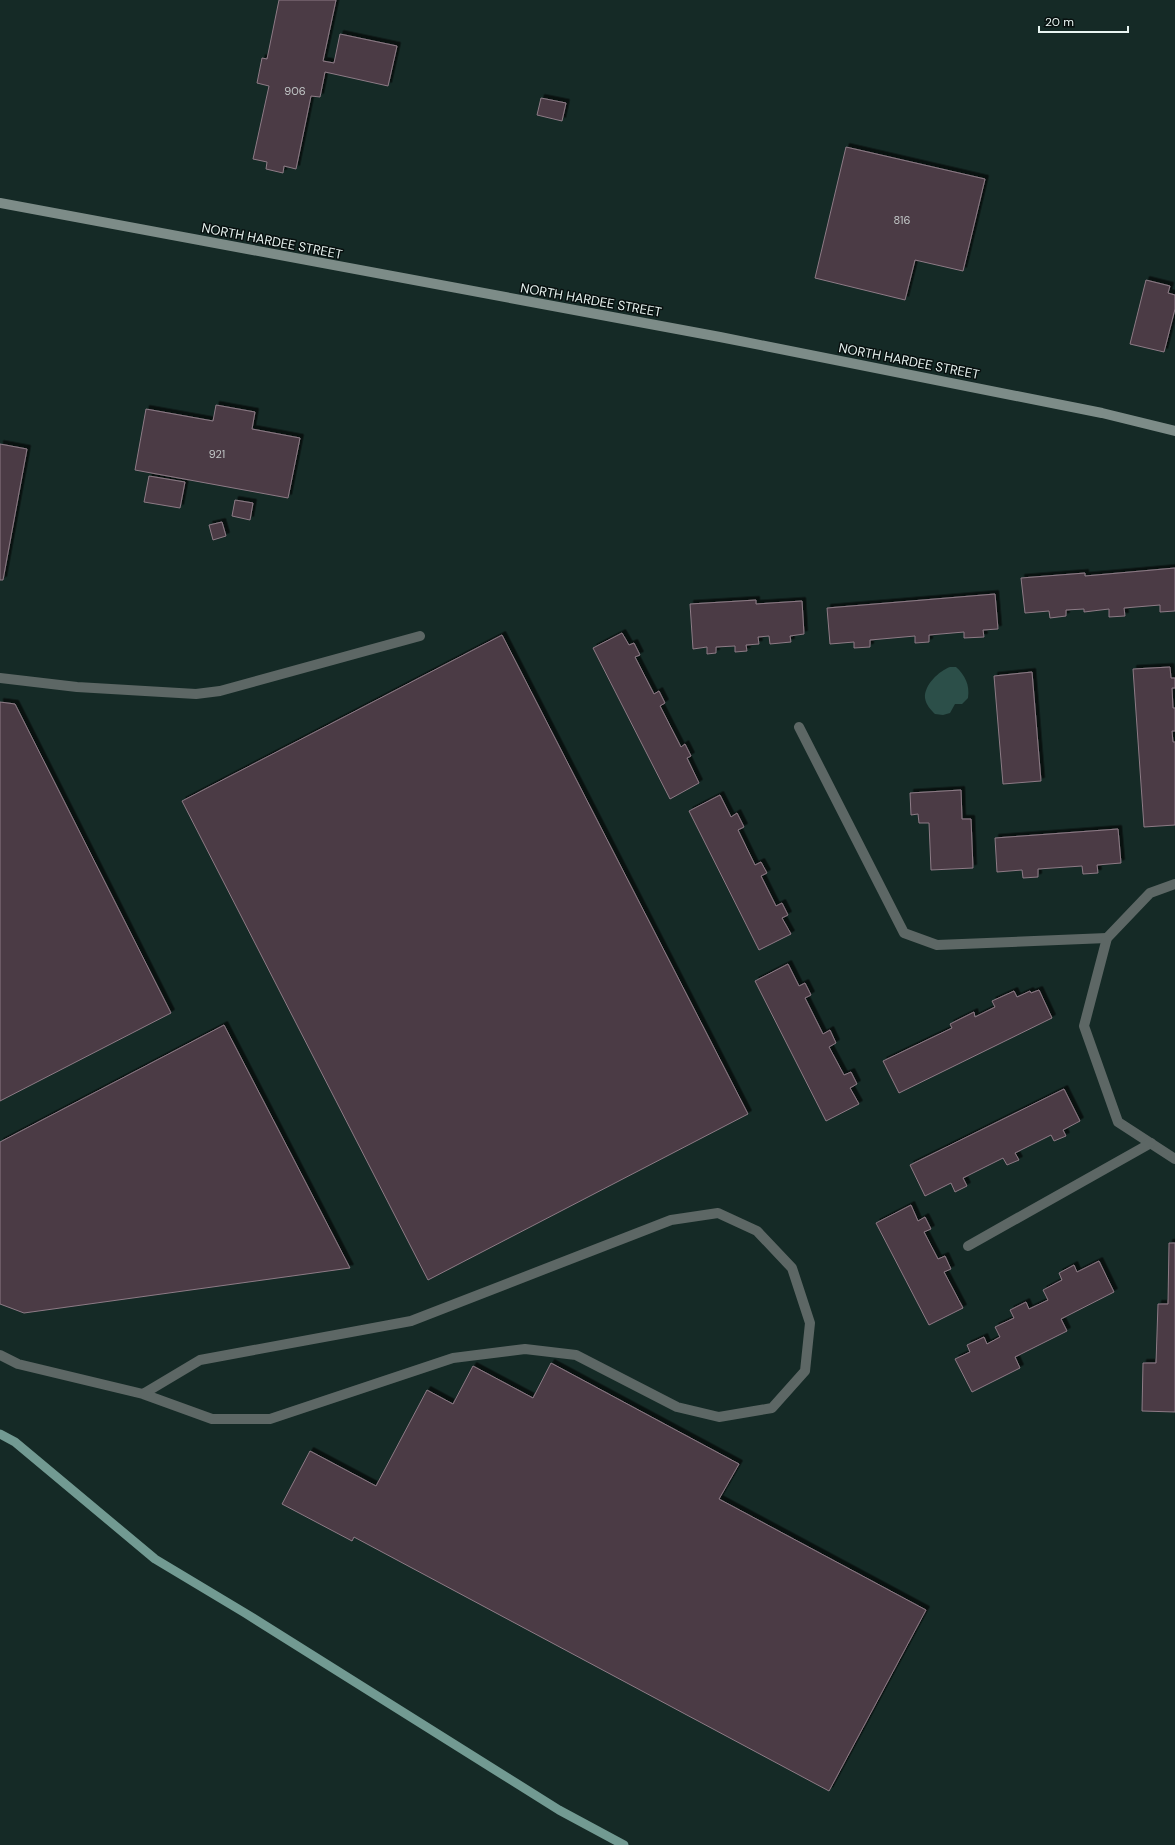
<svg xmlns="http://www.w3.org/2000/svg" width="1175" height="1845" font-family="'DM Sans',sans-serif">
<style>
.green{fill:#2c4f49}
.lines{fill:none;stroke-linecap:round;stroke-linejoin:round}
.stream{stroke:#729a92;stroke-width:9}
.building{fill:#4b3b45;stroke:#8d7b86;filter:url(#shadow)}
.lane{stroke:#5d6765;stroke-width:10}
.street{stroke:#5d6765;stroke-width:10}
.secondary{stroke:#7d8c88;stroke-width:10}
.labels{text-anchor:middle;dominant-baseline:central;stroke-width:3;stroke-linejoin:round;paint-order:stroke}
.number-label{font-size:11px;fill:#c1c6c6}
.street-label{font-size:13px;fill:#e8f4f1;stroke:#08100f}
</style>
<defs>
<filter id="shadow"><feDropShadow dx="3.5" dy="-3.5" stdDeviation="0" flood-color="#0009"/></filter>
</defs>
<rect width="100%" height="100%" fill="#152a26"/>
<path class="green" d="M950,667h6c9,8 14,18 12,31l-6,6h-7l-5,9 -7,2 -8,-1c-4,-4 -9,-9 -10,-16 -1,-13 14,-27 25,-31z"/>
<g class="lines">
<polyline class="stream" points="0,1434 15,1442 155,1559 245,1613 559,1810 624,1845"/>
</g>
<g class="building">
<polygon points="279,0 336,0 323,61 334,63 340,34 397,46 388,86 325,72 320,97 311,96 296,169 284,166 283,173 266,169 267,162 253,159 269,86 257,83 262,58 267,59"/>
<polygon points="541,98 566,103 562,121 537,115"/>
<polygon points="846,147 985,179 963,271 915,260 905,300 815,278"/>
<polygon points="1146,280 1170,286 1168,293 1175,295 1175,309 1164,352 1130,344"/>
<polygon points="216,405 255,412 252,429 300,438 288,498 135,470 146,409 213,421"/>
<polygon points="0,444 27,449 3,580 0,580"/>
<polygon points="149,476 185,482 180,508 144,502"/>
<polygon points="235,500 253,503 250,520 232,516"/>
<polygon points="222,522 226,536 213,540 209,525"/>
<polygon points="1175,568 1175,611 1160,612 1160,605 1124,608 1125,616 1109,617 1109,609 1084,612 1084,609 1066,610 1066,616 1050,618 1049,611 1025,613 1021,578 1085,573 1085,576"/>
<polygon points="995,594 998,629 983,630 984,637 964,638 964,632 929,635 929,642 915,643 915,636 870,640 870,647 854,648 854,642 830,644 827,608"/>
<polygon points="756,600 756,604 802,601 804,634 790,636 791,642 770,644 769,636 758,637 759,644 746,645 747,651 735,652 735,646 716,647 716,653 707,654 707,647 693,649 690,604"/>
<polygon points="622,633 629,645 634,643 640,655 635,657 654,694 659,691 665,703 660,706 681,747 685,744 691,756 687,758 699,783 670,799 593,648"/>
<polygon points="502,635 748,1114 428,1280 182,801"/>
<polygon points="1170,667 1171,678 1175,678 1175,688 1172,688 1173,708 1175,708 1175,731 1172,731 1173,742 1175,742 1175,825 1144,827 1133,669"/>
<polygon points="1032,672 1041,781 1003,784 994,676"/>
<polygon points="0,702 15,704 171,1013 0,1101"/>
<polygon points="961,790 962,819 971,819 973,868 931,870 929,823 919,823 918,814 911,815 910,793"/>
<polygon points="720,795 731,817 737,813 744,827 738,830 755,865 761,862 767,873 761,876 776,906 782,903 788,915 782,918 791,934 759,950 689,811"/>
<polygon points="1118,829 1121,863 1097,865 1098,873 1083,874 1082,866 1038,869 1038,877 1023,878 1022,870 997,872 995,838"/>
<polygon points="788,964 799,986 805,983 811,995 805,998 823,1034 830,1030 836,1043 829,1047 844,1075 851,1072 857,1084 850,1088 859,1104 826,1121 755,981"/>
<polygon points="1039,990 1052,1018 899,1093 883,1061 952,1028 950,1024 974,1012 975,1017 995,1007 992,1001 1014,991 1017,997 1030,991 1031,993"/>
<polygon points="224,1025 350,1268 24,1313 0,1304 0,1142"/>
<polygon points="1064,1089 1080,1121 1063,1130 1066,1136 1054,1141 1051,1135 1015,1153 1019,1160 1007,1165 1003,1158 963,1178 967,1186 955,1192 951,1183 925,1196 910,1165"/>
<polygon points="911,1205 918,1221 925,1217 931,1229 924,1232 938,1259 945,1256 951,1269 944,1272 963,1308 929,1325 876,1223"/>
<polygon points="1169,1243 1175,1243 1175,1412 1142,1411 1143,1363 1156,1363 1158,1304 1168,1304"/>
<polygon points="1099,1261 1114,1292 1061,1319 1067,1331 1015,1357 1020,1368 972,1392 955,1359 970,1352 967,1345 984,1337 987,1344 1000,1337 995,1327 1014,1318 1010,1310 1026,1302 1029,1309 1048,1300 1043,1290 1062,1280 1059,1273 1074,1265 1077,1272"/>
<polygon points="551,1363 739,1464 719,1499 926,1610 829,1791 354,1537 352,1541 282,1504 310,1451 376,1486 427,1390 453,1404 473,1366 533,1398"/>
</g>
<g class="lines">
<g class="lane">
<polyline points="0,678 77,687 196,694 220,691 420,636"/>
<polyline points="0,1355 18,1364 143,1394 212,1419 270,1419 453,1358 525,1349 576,1355 677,1407 719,1417 772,1408 805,1371 810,1323 792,1268 757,1231 718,1213 671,1220 411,1321 200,1360 143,1394"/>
</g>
<g class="street">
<polyline points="799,727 904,933 937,945 1107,938"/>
<polyline points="1175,884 1150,893 1107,938 1084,1026 1118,1122 1175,1159"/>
<polyline points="968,1246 1151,1143"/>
</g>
<polyline class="secondary" points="0,203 720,337 1102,413 1175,431"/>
</g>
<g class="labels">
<g class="number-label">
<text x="295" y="91">906</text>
<text x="902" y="220">816</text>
<text x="217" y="454">921</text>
</g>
<g class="street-label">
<text transform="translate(272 241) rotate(11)">NORTH HARDEE STREET</text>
<text transform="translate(591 300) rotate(10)">NORTH HARDEE STREET</text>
<text transform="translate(909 361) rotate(11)">NORTH HARDEE STREET</text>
</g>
</g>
<path d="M1039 26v6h89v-6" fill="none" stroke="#e8f4f1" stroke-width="2"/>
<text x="1045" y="26" font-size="12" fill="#e8f4f1" stroke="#08100f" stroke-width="3" paint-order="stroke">20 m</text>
</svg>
